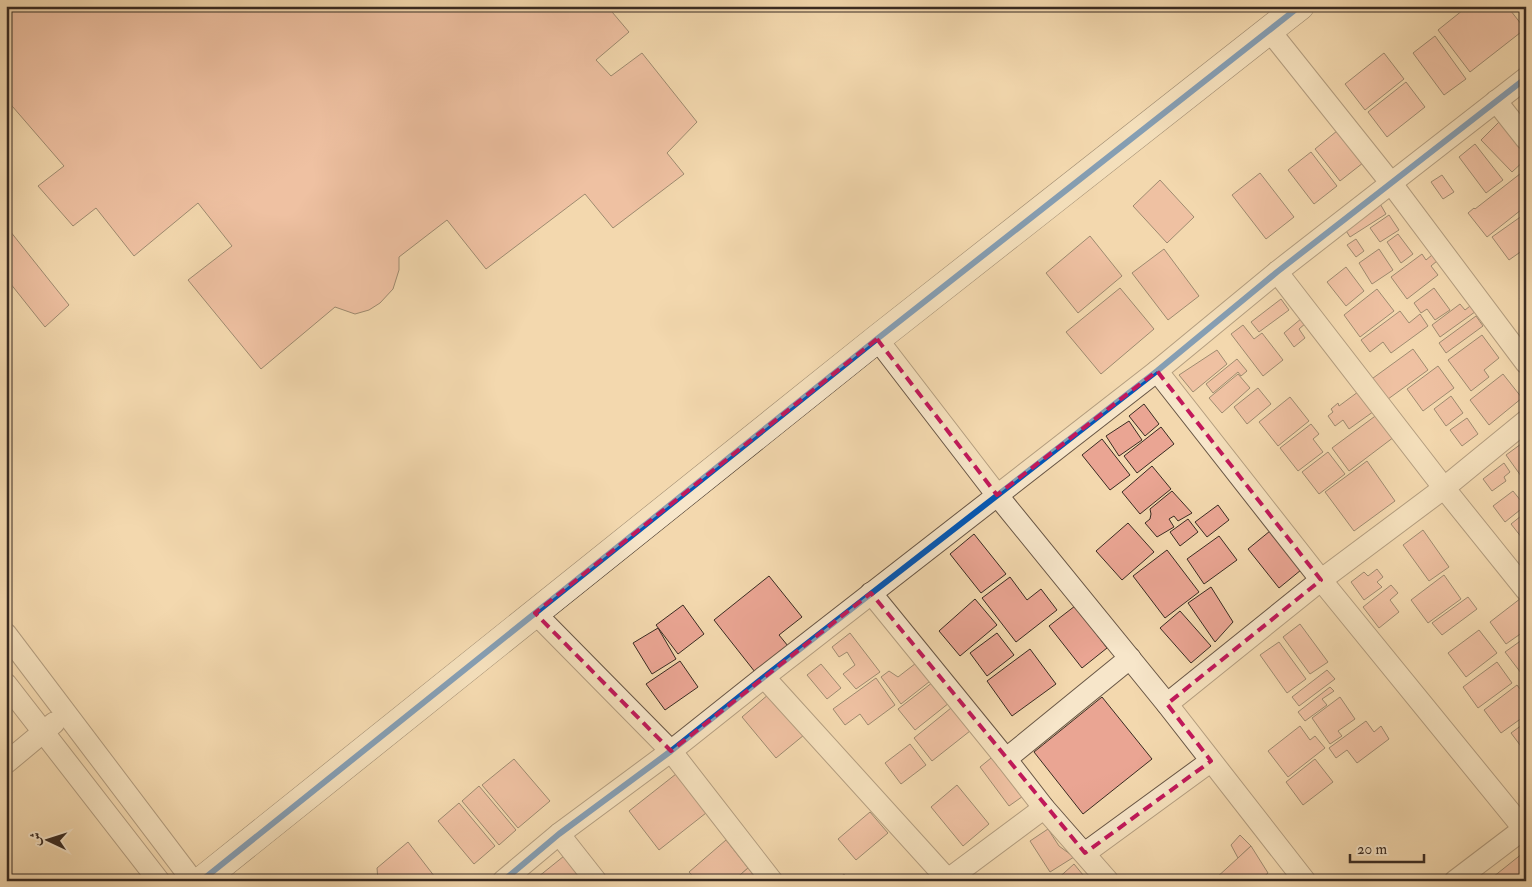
<svg xmlns="http://www.w3.org/2000/svg" width="1532" height="887" font-family="'IM FELL Double Pica',Amiri,serif">
<style>
.building{fill:#eaa593;stroke:#392b22}
.lines{fill:none;stroke-linecap:round;stroke-linejoin:round}
.street-casing{stroke:#685645;stroke-width:23}
.secondary-casing{stroke:#392b22;stroke-width:29}
.street{stroke:#f7e6ca;stroke-width:21}
.secondary{stroke:#f7e6ca;stroke-width:28}
.cycleway-casing{stroke:#f7e6ca;stroke-width:9}
.cycleway{stroke:#0057b8;stroke-width:6}
.marked{fill:none;stroke:#c2185b;stroke-width:4;stroke-dasharray:10 6;stroke-linejoin:round}
</style>
<rect width="100%" height="100%" fill="#f3d8ae"/>
<filter id="stains"><feTurbulence type="fractalNoise" baseFrequency=".004" numOctaves="4"/><feColorMatrix values="0 0 0 0 .2 0 0 0 0 .09 0 0 0 0 .02 0 0 0 .5 -.17"/></filter>
<radialGradient id="worn" r=".72"><stop offset=".6" stop-color="#630" stop-opacity="0"/><stop offset="1" stop-color="#630" stop-opacity=".3"/></radialGradient>
<g class="building">
<polygon points="6,6 607,6 629,32 596,60 611,76 642,53 697,122 667,153 684,174 613,228 585,194 486,269 447,220 399,257 399,270 393,289 380,303 369,310 355,314 335,307 261,369 188,280 232,246 198,203 134,256 96,208 73,226 38,186 64,166 6,99"/>
<polygon points="1468,6 1507,6 1525,29 1470,72 1438,30"/>
<polygon points="1435,36 1466,79 1444,95 1413,53"/>
<polygon points="1384,53 1404,79 1365,110 1345,84"/>
<polygon points="1406,82 1425,107 1387,137 1368,112"/>
<polygon points="1499,122 1526,150 1526,159 1512,172 1481,140"/>
<polygon points="1343,126 1368,159 1340,181 1315,149"/>
<polygon points="1475,144 1503,180 1486,193 1459,157"/>
<polygon points="1311,152 1337,186 1314,204 1288,170"/>
<polygon points="1525,170 1526,206 1487,237 1468,213 1474,208 1475,209"/>
<polygon points="1260,173 1294,217 1266,239 1232,195"/>
<polygon points="1442,175 1454,192 1443,199 1431,182"/>
<polygon points="1160,180 1194,217 1167,243 1133,206"/>
<polygon points="1379,202 1386,214 1350,237 1343,226"/>
<polygon points="1526,213 1526,248 1509,260 1492,237"/>
<polygon points="1389,215 1399,230 1380,242 1370,228"/>
<polygon points="6,226 69,305 45,327 6,278"/>
<polygon points="1398,234 1413,254 1401,263 1387,242"/>
<polygon points="1090,236 1122,276 1078,313 1046,273"/>
<polygon points="1356,239 1364,251 1356,257 1347,245"/>
<polygon points="1164,249 1199,296 1168,320 1132,273"/>
<polygon points="1379,249 1393,270 1372,284 1359,263"/>
<polygon points="1422,254 1426,260 1432,255 1437,261 1431,266 1438,275 1407,299 1391,277"/>
<polygon points="1346,267 1364,291 1346,306 1327,282"/>
<polygon points="1120,288 1154,329 1101,374 1066,332"/>
<polygon points="1434,288 1450,310 1435,320 1427,309 1421,313 1414,303"/>
<polygon points="1377,289 1394,311 1360,337 1344,315"/>
<polygon points="1526,294 1526,306 1520,298"/>
<polygon points="1281,299 1289,310 1259,332 1251,322"/>
<polygon points="1474,303 1479,309 1440,337 1432,325 1460,304 1465,310"/>
<polygon points="1400,311 1409,323 1420,314 1428,326 1391,353 1383,342 1370,352 1361,340"/>
<polygon points="1476,316 1483,326 1446,353 1439,343"/>
<polygon points="1302,318 1306,323 1299,329 1305,338 1294,347 1284,333"/>
<polygon points="1243,325 1254,339 1262,333 1283,360 1263,376 1231,334"/>
<polygon points="1482,335 1499,358 1484,370 1489,377 1471,391 1448,360"/>
<polygon points="1413,349 1428,370 1384,402 1369,381"/>
<polygon points="1217,350 1227,364 1193,392 1179,375"/>
<polygon points="1237,359 1247,371 1241,376 1238,372 1213,393 1206,384"/>
<polygon points="1438,366 1454,388 1423,411 1407,389"/>
<polygon points="1238,374 1250,388 1222,413 1209,398"/>
<polygon points="1503,374 1522,398 1489,425 1470,400"/>
<polygon points="1258,388 1271,404 1247,424 1234,407"/>
<polygon points="1362,389 1377,409 1349,429 1343,420 1335,426 1328,416 1333,412 1331,409 1338,403 1339,406"/>
<polygon points="1451,396 1463,413 1446,426 1434,409"/>
<polygon points="1290,397 1309,421 1278,446 1259,422"/>
<polygon points="1144,404 1159,424 1145,436 1129,416"/>
<polygon points="1378,414 1394,437 1349,471 1332,448"/>
<polygon points="1467,418 1478,434 1462,446 1450,430"/>
<polygon points="1129,421 1142,440 1119,456 1106,436"/>
<polygon points="1311,424 1319,434 1313,439 1323,452 1298,471 1280,448"/>
<polygon points="1161,427 1174,444 1137,473 1124,456"/>
<polygon points="1102,439 1130,475 1110,490 1082,455"/>
<polygon points="1521,444 1526,451 1526,483 1506,455"/>
<polygon points="1328,452 1345,474 1319,494 1302,472"/>
<polygon points="1367,461 1395,501 1354,531 1325,492"/>
<polygon points="1504,463 1510,472 1504,477 1506,481 1492,491 1483,479"/>
<polygon points="1152,466 1171,489 1140,514 1122,492"/>
<polygon points="1172,491 1192,513 1178,521 1174,516 1169,519 1174,527 1157,537 1145,523 1150,519 1151,514 1150,509"/>
<polygon points="1513,491 1525,506 1505,522 1493,506"/>
<polygon points="1218,505 1229,520 1207,537 1195,522"/>
<polygon points="1526,512 1526,543 1511,524"/>
<polygon points="1188,519 1198,532 1180,546 1170,532"/>
<polygon points="1128,523 1154,552 1122,580 1096,551"/>
<polygon points="1423,530 1449,567 1429,581 1403,545"/>
<polygon points="1270,531 1301,570 1279,588 1248,549"/>
<polygon points="974,534 1006,574 981,593 950,554"/>
<polygon points="1219,536 1237,560 1204,584 1187,559"/>
<polygon points="1167,550 1199,592 1165,618 1133,576"/>
<polygon points="1377,569 1383,577 1377,582 1382,587 1364,600 1351,582 1364,572 1368,576"/>
<polygon points="1444,575 1461,599 1428,623 1411,600"/>
<polygon points="769,576 802,617 779,635 788,646 755,672 714,620"/>
<polygon points="1010,577 1027,600 1041,589 1057,610 1016,642 982,598"/>
<polygon points="1391,585 1398,593 1390,600 1399,612 1379,628 1363,607"/>
<polygon points="1211,587 1233,622 1215,642 1188,603"/>
<polygon points="1525,595 1526,630 1506,644 1490,622"/>
<polygon points="1468,597 1477,609 1442,635 1432,623"/>
<polygon points="975,599 997,625 960,656 939,631"/>
<polygon points="683,605 704,634 678,654 656,625"/>
<polygon points="1075,606 1107,648 1082,668 1049,626"/>
<polygon points="1180,611 1211,646 1191,663 1160,628"/>
<polygon points="1300,624 1328,662 1310,674 1283,637"/>
<polygon points="658,628 676,659 652,674 633,643"/>
<polygon points="1479,630 1497,653 1466,677 1448,653"/>
<polygon points="850,633 880,672 856,689 843,674 855,665 847,652 839,657 832,647"/>
<polygon points="997,633 1014,655 987,676 970,653"/>
<polygon points="1526,637 1526,670 1521,673 1505,652"/>
<polygon points="1279,642 1306,679 1287,693 1260,655"/>
<polygon points="1030,649 1056,684 1012,716 987,681"/>
<polygon points="920,660 934,678 901,704 881,677 889,671 898,677"/>
<polygon points="680,661 698,687 665,710 646,684"/>
<polygon points="1497,662 1512,683 1478,708 1463,687"/>
<polygon points="821,664 841,688 827,699 807,675"/>
<polygon points="1327,670 1335,679 1299,706 1292,697"/>
<polygon points="876,678 895,705 868,725 860,714 845,725 833,709"/>
<polygon points="933,682 949,703 915,730 898,709"/>
<polygon points="1517,685 1526,697 1526,715 1501,733 1484,710"/>
<polygon points="1330,687 1334,691 1322,699 1327,705 1305,721 1298,712"/>
<polygon points="769,694 804,735 776,758 742,717"/>
<polygon points="1102,697 1152,759 1083,814 1034,752"/>
<polygon points="1340,697 1355,719 1338,731 1342,736 1330,744 1312,718"/>
<polygon points="951,708 970,731 932,761 914,738"/>
<polygon points="1366,721 1374,732 1381,726 1389,739 1357,763 1347,750 1336,758 1329,748"/>
<polygon points="1526,722 1526,753 1511,733"/>
<polygon points="1300,726 1310,740 1315,736 1325,748 1288,777 1268,751"/>
<polygon points="910,744 926,765 901,784 885,763"/>
<polygon points="996,754 1026,794 1009,806 980,767"/>
<polygon points="514,759 550,801 518,828 482,785"/>
<polygon points="1315,759 1333,782 1303,805 1286,782"/>
<polygon points="676,774 706,813 659,850 629,811"/>
<polygon points="957,785 989,824 963,846 931,807"/>
<polygon points="479,786 516,830 499,845 462,801"/>
<polygon points="459,803 495,846 474,864 438,821"/>
<polygon points="870,812 888,833 856,860 838,839"/>
<polygon points="1048,829 1059,846 1074,857 1050,872 1030,841"/>
<polygon points="1240,835 1251,846 1238,858 1231,845"/>
<polygon points="726,840 748,868 733,881 697,881 689,872"/>
<polygon points="408,842 438,881 378,881 377,868"/>
<polygon points="1251,846 1268,873 1259,881 1216,881 1215,879"/>
<polygon points="1523,853 1526,857 1526,881 1488,881"/>
<polygon points="564,856 583,881 533,881"/>
<polygon points="1074,864 1088,881 1055,881"/>
<polygon points="748,868 758,881 733,881"/>
<polygon points="844,874 849,881 836,881"/>
</g>
<g class="lines">
<defs>
<g id="street">
<polyline points="1269,30 1391,183 1526,363"/>
<polyline points="1496,101 1526,139"/>
<polyline points="1277,272 1444,488 1526,590"/>
<polyline points="877,339 997,495 1167,704 1305,881"/>
<polyline points="1157,371 1321,580 1524,829"/>
<polyline points="871,593 1006,759 1044,808 1108,881"/>
<polyline points="535,613 671,751 772,881"/>
<polyline points="6,634 193,881"/>
<polyline points="764,677 949,881"/>
<polyline points="6,684 159,881"/>
<polyline points="1167,704 1321,580 1444,488 1526,421"/>
<polyline points="1006,759 1130,658"/>
<polyline points="6,763 54,723"/>
<polyline points="559,834 596,881"/>
<polyline points="1085,853 1211,761"/>
<polyline points="503,881 559,834 671,751 764,677 1157,371 1277,272 1526,78"/>
<polyline points="946,881 1044,808"/>
<polyline points="1455,881 1526,827"/>
</g>
<polyline id="secondary" points="201,881 877,339 1300,6"/>
</defs>
<use href="#street" class="street-casing"/>
<use href="#secondary" class="secondary-casing"/>
<use href="#street" class="street"/>
<use href="#secondary" class="secondary"/>
<defs>
<g id="cycleway">
<polyline points="201,881 877,339 1300,6"/>
<polyline points="503,881 559,834 671,751 764,677 1157,371 1277,272 1526,78"/>
</g>
</defs>
<use href="#cycleway" class="cycleway-casing"/>
<use href="#cycleway" class="cycleway"/>
</g>
<path d="M0 0H1532V887H0ZM877,339l120,156 160,-124 164,209 -154,124 44,57 -126,92 -214,-260 -200,158 -136,-138z" fill="#f3d8ae" fill-opacity=".55" fill-rule="evenodd"/>
<path class="marked" d="M877,339l120,156 160,-124 164,209 -154,124 44,57 -126,92 -214,-260 -200,158 -136,-138z"/>
<rect width="1532" height="887" fill="none" stroke="#f3d8ae" stroke-width="25"/>
<rect x="8" y="8" width="1517" height="872" fill="none" stroke="#392b22" stroke-width="2.5"/>
<rect x="12" y="12" width="1507" height="862" fill="none" stroke="#392b22"/>
<g transform="translate(48 840) rotate(274)" stroke="#f7e6ca" stroke-width="4" paint-order="stroke">
<path d="M0-4L9 19L0 12L-9 19Z" fill="#392b22"/>
<text y="-8" font-size="14" font-weight="bold" text-anchor="middle" fill="#392b22">ش</text>
</g>
<path d="M1350 854v8h74v-8" fill="none" stroke="#392b22" stroke-width="2.5"/>
<text x="1357" y="854" font-size="15" fill="#392b22" stroke="#f7e6ca" stroke-width="4" paint-order="stroke">20 m</text>
<rect width="100%" height="100%" filter="url(#stains)"/>
<rect width="100%" height="100%" fill="url(#worn)"/>
</svg>
